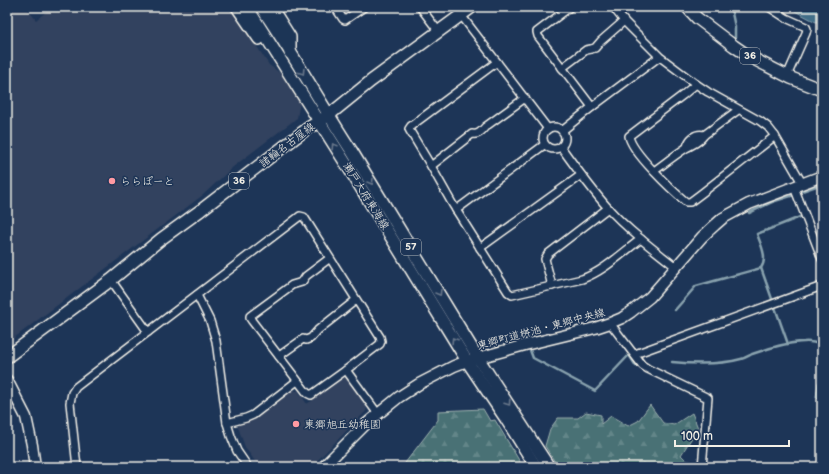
<svg xmlns="http://www.w3.org/2000/svg" width="829" height="474" font-family="'Balsamiq Sans','Klee One',sans-serif">
<style>
.built{fill:#32425e}
.forest{fill:url(#forest-firs);stroke:#9eb1ae}
.water{fill:#426e88;stroke:#89a2ae}
.lines{fill:none;stroke-linecap:round;stroke-linejoin:round}
.stream{stroke:#89a2ae;stroke-width:2.5}
.street-casing{stroke:#f4f1e8;stroke-width:10}
.secondary-casing{stroke:#f4f1e8;stroke-width:13}
.primary-casing{stroke:#f4f1e8;stroke-width:14}
.street{stroke:#1d3557;stroke-width:7}
.secondary{stroke:#1d3557;stroke-width:10}
.primary{stroke:#1d3557;stroke-width:11}
.oneway{stroke:#68778a}
.poi-dot{fill:#ff9aa2;stroke:#1d3557;stroke-width:1.5}
.labels{text-anchor:middle;dominant-baseline:central;stroke-width:3;stroke-linejoin:round;paint-order:stroke}
.shield{fill:#1d3557;stroke:#b4b9bc;stroke-width:1}
.shield-label{font-size:10px;font-weight:bold;fill:#f4f1e8}
.street-label{font-size:11px;fill:#f4f1e8;stroke:#1d3557}
.poi-label{font-size:11px;fill:#f4f1e8;stroke:#1d3557;text-anchor:start}
</style>
<defs>
<pattern id="forest-firs" width="22" height="20" patternUnits="userSpaceOnUse"><rect width="22" height="20" fill="#497175"/><path d="M5 1l3.5 6h-7zM16 11l3.5 6h-7z" fill="#648689"/></pattern>
</defs>
<rect width="100%" height="100%" fill="#1d3557"/>
<filter id="ink" filterUnits="userSpaceOnUse"><feTurbulence type="fractalNoise" baseFrequency=".025" numOctaves="2"/><feDisplacementMap in="SourceGraphic" scale="8" xChannelSelector="R" yChannelSelector="G"/><feConvolveMatrix kernelMatrix="1 2 1 2 8 2 1 2 1" color-interpolation-filters="sRGB"/></filter>
<g filter="url(#ink)">
<g class="built">
<polygon points="7,7 26,7 36,20 52,7 231,7 269,65 283,75 300,102 297,118 233,167 203,195 10,341 7,341"/>
<polygon points="345,377 367,406 366,411 311,467 260,467 254,460 245,447 238,427 241,421 257,416 278,402 292,390 298,391 307,404"/>
</g>
<g class="forest">
<polygon points="650,405 663,423 674,425 692,413 698,428 681,455 687,461 697,462 697,467 558,467 545,446 550,429 558,418 578,418 586,412 601,415 601,424 611,416 628,426 638,421"/>
<polygon points="483,409 490,421 495,420 523,467 402,467 438,420 438,411"/>
</g>
<g class="water">
<polygon points="787,7 816,7 821,12 820,21 816,22"/>
<polygon points="822,376 822,413 820,410 819,398 816,397 818,383"/>
</g>
<g class="lines">
<g class="stream">
<polyline points="729,7 732,13 735,27 735,39"/>
<polyline points="749,213 772,202 794,195 802,191 822,184"/>
<polyline points="761,268 788,344"/>
<path d="M675,310l21,-24 65,-18c7,-10 0,-23 -4,-34l43,-17"/>
<polyline points="530,350 533,358 595,391 629,355 636,366"/>
<path d="M672,362c21,2 48,3 69,-3 4,-1 7,-3 11,-5 15,-5 35,-12 52,-12 6,-1 12,1 18,3"/>
</g>
<defs>
<g id="street">
<polyline points="335,7 343,19 345,20 364,7"/>
<polyline points="420,7 439,32"/>
<polyline points="613,7 624,21 660,57 696,84 708,92 760,121 768,127 775,136 802,183"/>
<polyline points="769,7 786,18 806,27 807,29 806,33 787,76"/>
<polyline points="461,15 548,129"/>
<path d="M497,62l-86,64 -2,3 1,2 21,35 22,39 55,87 4,3 70,-16c22,-8 40,-26 59,-40"/>
<polyline points="562,68 586,50 591,49 595,48 601,41 624,21"/>
<path d="M696,84l-13,11 -54,41c2,16 44,55 57,66h4l12,-9 73,-57"/>
<polyline points="592,107 659,57"/>
<circle cx="554" cy="138" r="11"/>
<polyline points="562,131 592,107 538,36 537,32 570,7"/>
<path d="M561,147c15,21 30,42 47,61 20,22 45,41 68,59"/>
<path d="M687,147c2,-8 8,-14 17,-12"/>
<path d="M431,166l41,-32c6,1 9,-2 13,-7l40,-29"/>
<path d="M654,171c10,-7 21,-16 32,-23 7,-4 13,-5 18,-13l34,-25"/>
<polyline points="794,187 822,259"/>
<polyline points="456,210 544,145"/>
<polyline points="480,248 581,175"/>
<polyline points="552,286 545,259 548,254 608,208"/>
<polyline points="197,295 210,321 216,341 227,423 231,436 237,451 248,467"/>
<polyline points="610,323 642,365 648,369 708,398 702,467"/>
<polyline points="148,332 300,216 304,217 380,337 381,341 380,344 346,370 314,393 311,395 307,393 252,321 250,318 250,316 292,285 302,282 306,276 330,258"/>
<polyline points="635,354 822,286"/>
<polyline points="279,356 303,339 306,340 311,338 318,330 356,300"/>
<polyline points="346,370 378,414"/>
<polyline points="227,423 246,418 253,415 297,381"/>
<polyline points="77,467 70,403 72,393 76,387 148,332 111,280"/>
</g>
<g id="secondary">
<polyline points="7,380 26,417 32,445 35,467"/>
<polyline points="323,467 365,425 378,414 399,397 419,384 454,366 467,361 525,345 595,328 610,323 622,318 631,312 650,297 702,237 715,225 723,218 749,204 822,176"/>
</g>
<g id="primary">
<polyline points="237,7 259,39"/>
<polyline points="247,7 350,170 467,361 506,419 536,467"/>
<path d="M261,7c32,46 59,96 90,143l127,208 71,109"/>
<polyline points="271,7 290,37 290,53"/>
<polyline points="687,7 697,18 734,46 750,57 791,78 822,90"/>
<polyline points="7,357 111,280 161,239 201,210 308,128 329,115 371,81 472,7"/>
</g>
</defs>
<use href="#street" class="street-casing"/>
<use href="#secondary" class="secondary-casing"/>
<use href="#primary" class="primary-casing"/>
<use href="#street" class="street"/>
<use href="#secondary" class="secondary"/>
<use href="#primary" class="primary"/>
</g>
<defs><path id="oneway-chevron" d="M-2-3.5L2.5 0L-2 3.5" fill="none" stroke-width="1.6" stroke-linecap="round" stroke-linejoin="round"/></defs>
<g class="oneway">
<use href="#oneway-chevron" transform="translate(302 72) rotate(58)"/>
<use href="#oneway-chevron" transform="translate(334 146) rotate(-123)"/>
<use href="#oneway-chevron" transform="translate(371 182) rotate(59)"/>
<use href="#oneway-chevron" transform="translate(439 293) rotate(59)"/>
<use href="#oneway-chevron" transform="translate(454 340) rotate(-122)"/>
<use href="#oneway-chevron" transform="translate(508 403) rotate(56)"/>
</g>
</g>
<g class="poi-dot">
<circle cx="112" cy="181" r="4"/>
<circle cx="296" cy="424" r="4"/>
</g>
<g class="labels">
<g class="shield">
<rect x="740" y="48" width="20" height="16" rx="3"/>
<rect x="229" y="173" width="20" height="16" rx="3"/>
<rect x="401" y="239" width="20" height="16" rx="3"/>
</g>
<g class="shield-label">
<text x="750" y="56">36</text>
<text x="239" y="181">36</text>
<text x="411" y="247">57</text>
</g>
<g class="street-label">
<text transform="translate(287 145) rotate(-37)">諸輪名古屋線</text>
<text transform="translate(366 196) rotate(58)">瀬戸大府東海線</text>
<text transform="translate(541 329) rotate(-15)">東郷町道桝池・東郷中央線</text>
</g>
<g class="poi-label">
<text x="120" y="181">ららぽーと</text>
<text x="304" y="424">東郷旭丘幼稚園</text>
</g>
</g>
<rect width="829" height="474" fill="none" stroke="#1d3557" stroke-width="24"/>
<rect x="12" y="12" width="805" height="450" fill="none" stroke="#f4f1e8" stroke-width="1.5" filter="url(#ink)"/>
<path d="M675 440v6h114v-6" fill="none" stroke="#f4f1e8" stroke-width="2"/>
<text x="681" y="440" font-size="12" fill="#f4f1e8" stroke="#1d3557" stroke-width="3" paint-order="stroke">100 m</text>
</svg>
